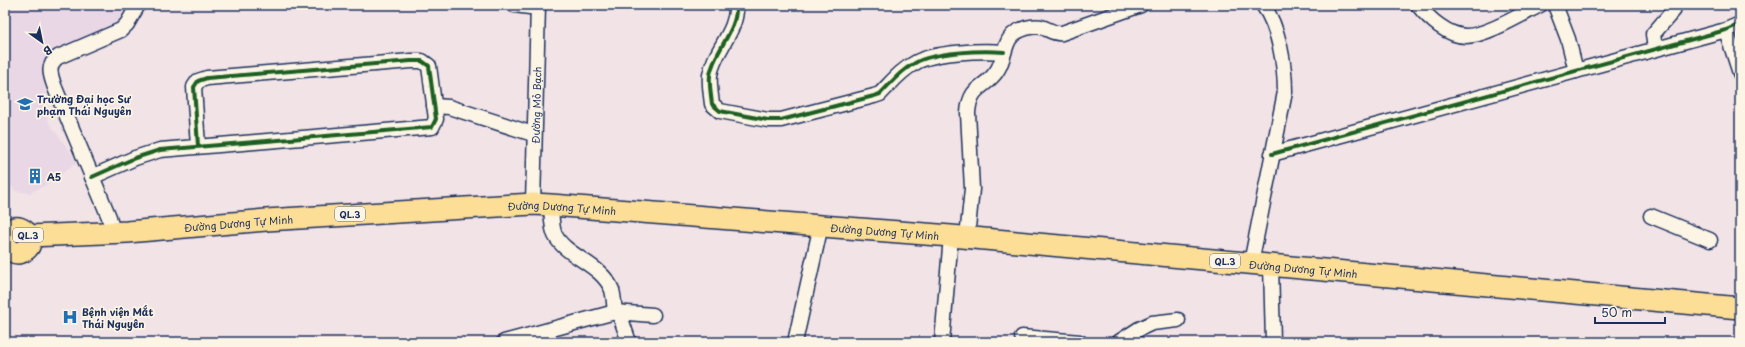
<svg xmlns="http://www.w3.org/2000/svg" width="1745" height="347" font-family="'Playpen Sans',sans-serif">
<style>
.built{fill:#ead7e6}
.lines{fill:none;stroke-linecap:round;stroke-linejoin:round}
.minor-casing{stroke:#1b2f5e;stroke-width:17}
.highway-casing{stroke:#1b2f5e;stroke-width:24}
.minor{stroke:#fcf5e5;stroke-width:14}
.highway{stroke:#fdde96;stroke-width:21}
.cycleway-casing{stroke:#fcf5e5;stroke-width:6}
.cycleway{stroke:#1b5e20;stroke-width:4}
.labels{text-anchor:middle;dominant-baseline:central;stroke-width:3.5;stroke-linejoin:round;paint-order:stroke}
.shield{fill:#fcf5e5;stroke:#5e6a86;stroke-width:1}
.shield-label{font-size:9px;font-weight:bold;fill:#1b2f5e}
.poi-label{font-size:10px;font-weight:bold;fill:#1b2f5e;stroke:#fcf5e5;text-anchor:start}
.street-label{font-size:10px;fill:#1b2f5e;stroke:#fcf5e5}
</style>
<rect width="100%" height="100%" fill="#f2e3e6"/>
<filter id="ink" filterUnits="userSpaceOnUse"><feTurbulence type="fractalNoise" baseFrequency=".025" numOctaves="2"/><feDisplacementMap in="SourceGraphic" scale="8" xChannelSelector="R" yChannelSelector="G"/><feConvolveMatrix kernelMatrix="1 2 1 2 8 2 1 2 1" color-interpolation-filters="sRGB"/></filter>
<g filter="url(#ink)">
<polygon class="built" points="5,5 129,5 124,24 44,68 46,112 49,123 78,162 46,185 30,193 15,191 5,177"/>
<g class="lines">
<defs>
<g id="minor">
<polyline points="514,5 538,8"/>
<path d="M736,5c2,26 -22,45 -26,70 -1,9 1,20 2,29l8,7 48,9h13l93,-24 6,-2c11,-11 21,-24 35,-31 18,-11 67,-13 89,-11"/>
<path d="M1418,5c11,14 30,31 48,31 20,0 56,-22 74,-31"/>
<polyline points="1555,5 1568,39 1576,71"/>
<polyline points="1726,30 1740,73"/>
<polyline points="1655,49 1653,34 1673,11 1674,5"/>
<polyline points="434,106 449,107 533,134"/>
<polyline points="1272,154 1726,30 1740,24"/>
<polyline points="92,177 135,158 160,150 432,127 436,119 429,66 422,61 411,61 207,78 198,81 194,87 198,146"/>
<path id="s1" d="M533,204l5,-199"/>
<path d="M551,205c1,9 0,22 4,30 11,22 47,29 57,55 2,7 2,15 3,22"/>
<polyline points="1651,216 1710,240"/>
<path d="M113,233l-4,-16 -54,-129c-4,-12 -9,-22 3,-31l63,-27 6,-6 11,-19"/>
<path d="M967,237l5,-48 -4,-76c2,-30 19,-24 30,-44 10,-18 4,-34 28,-41 20,-6 23,7 36,5l79,-28"/>
<path d="M1251,263l34,-171c0,-27 -6,-65 -22,-87"/>
<polyline points="1271,265 1273,342"/>
<polyline points="619,313 629,342"/>
<polyline points="1022,337 1080,342"/>
<polyline points="504,342 615,312 653,315"/>
<polyline points="795,342 821,225"/>
<polyline points="942,342 951,236"/>
<polyline points="1119,342 1139,329 1152,323 1178,320"/>
</g>
<g id="highway">
<path id="s2" d="M29,236l98,-4 139,-12 267,-16 18,1 400,31 789,72"/>
<path d="M5,240c5,-27 39,-2 19,11 -8,5 -17,-1 -19,-9"/>
</g>
</defs>
<use href="#minor" class="minor-casing"/>
<use href="#highway" class="highway-casing"/>
<use href="#minor" class="minor"/>
<use href="#highway" class="highway"/>
<defs>
<g id="cycleway">
<path d="M736,5c2,26 -22,45 -26,70 -1,9 1,20 2,29l8,7 48,9h13l93,-24 6,-2c11,-11 21,-24 35,-31 18,-11 67,-13 89,-11"/>
<polyline points="1272,154 1726,30 1740,24"/>
<polyline points="92,177 135,158 160,150 432,127 436,119 429,66 422,61 411,61 207,78 198,81 194,87 198,146"/>
</g>
</defs>
<use href="#cycleway" class="cycleway-casing"/>
<use href="#cycleway" class="cycleway"/>
</g>
</g>
<defs>
<symbol id="university-bare" viewBox="-9 -9 18 18"><path d="M0-5L7-2L0 1L-7-2ZM-4 1L0 2.5L4 1V4Q0 6-4 4Z" fill="#1f6fb2" stroke="#fcf5e5" stroke-width="2.5" paint-order="stroke"/></symbol>
<symbol id="building-bare" viewBox="-9 -9 18 18"><path d="M-4-6H4V6H1V3H-1V6H-4ZM-2.5-4.3h1.7v1.8h-1.7ZM.8-4.3h1.7v1.8H.8ZM-2.5-1h1.7V.8h-1.7ZM.8-1h1.7V.8H.8Z" fill="#1f6fb2" stroke="#fcf5e5" stroke-width="2.5" paint-order="stroke"/></symbol>
<symbol id="hospital-bare" viewBox="-9 -9 18 18"><path d="M-5-5h3v3.5h4V-5h3V5h-3V1.5h-4V5h-3Z" fill="#1f6fb2" stroke="#fcf5e5" stroke-width="2.5" paint-order="stroke"/></symbol>
</defs>
<g fill-rule="evenodd">
<use href="#university-bare" x="14" y="93" width="22" height="22"/>
<use href="#building-bare" x="24" y="165" width="22" height="22"/>
<use href="#hospital-bare" x="59" y="306" width="22" height="22"/>
</g>
<g class="labels">
<g class="shield">
<rect x="335" y="207" width="30" height="14" rx="3"/>
<rect x="13" y="228" width="30" height="14" rx="3"/>
<rect x="1210" y="254" width="30" height="14" rx="3"/>
</g>
<g class="shield-label">
<text x="350" y="214">QL.3</text>
<text x="28" y="235">QL.3</text>
<text x="1225" y="261">QL.3</text>
</g>
<g class="poi-label">
<text x="37" y="98">Trường Đại học Sư<tspan x="37" dy="12">phạm Thái Nguyên</tspan></text>
<text x="47" y="176">A5</text>
<text x="82" y="311">Bệnh viện Mắt<tspan x="82" dy="12">Thái Nguyên</tspan></text>
</g>
<g class="street-label">
<text stroke="none"><textPath href="#s1" startOffset="99">Đường Mỏ Bạch</textPath></text>
<text stroke="none"><textPath href="#s2" startOffset="534">Đường Dương Tự Minh</textPath></text>
<text stroke="none"><textPath href="#s2" startOffset="210">Đường Dương Tự Minh</textPath></text>
<text stroke="none"><textPath href="#s2" startOffset="858">Đường Dương Tự Minh</textPath></text>
<text stroke="none"><textPath href="#s2" startOffset="1278">Đường Dương Tự Minh</textPath></text>
</g>
</g>
<rect width="1745" height="347" fill="none" stroke="#fcf5e5" stroke-width="20"/>
<rect x="10" y="10" width="1725" height="327" fill="none" stroke="#1b2f5e" stroke-width="1.5" filter="url(#ink)"/>
<g transform="translate(42 42) rotate(147)" stroke="#fcf5e5" stroke-width="3" paint-order="stroke">
<path d="M0-3L7 15L0 10L-7 15Z" fill="#1b2f5e"/>
<text y="-6" font-size="11" font-weight="bold" text-anchor="middle" fill="#1b2f5e">B</text>
</g>
<path d="M1595 317v6h70v-6" fill="none" stroke="#1b2f5e" stroke-width="2"/>
<text x="1601" y="317" font-size="12" fill="#1b2f5e" stroke="#fcf5e5" stroke-width="3" paint-order="stroke">50 m</text>
</svg>
